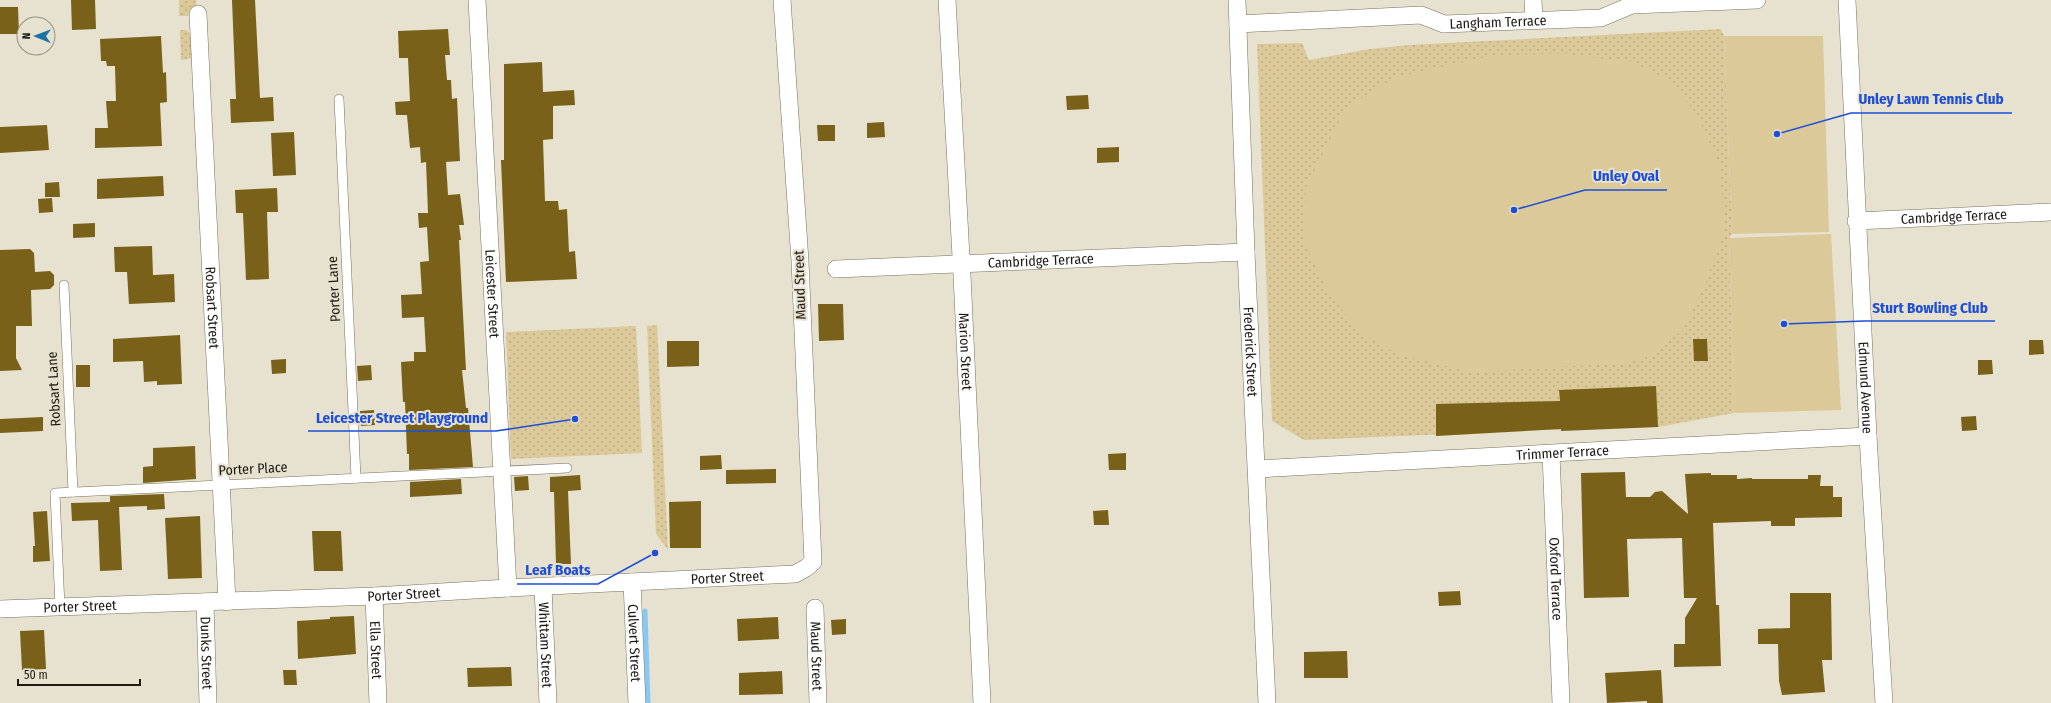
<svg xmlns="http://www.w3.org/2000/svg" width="2051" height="703" font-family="'Fira Sans Condensed',sans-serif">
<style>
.green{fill:url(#green-dots)}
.pitch{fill:#dbc999}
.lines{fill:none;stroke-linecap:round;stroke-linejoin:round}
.stream{stroke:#87c9f6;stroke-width:5}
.building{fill:#796119}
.service-casing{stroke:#787161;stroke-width:10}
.minor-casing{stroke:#787161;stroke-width:18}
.service{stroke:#fff;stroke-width:9}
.minor{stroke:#fff;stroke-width:17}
.labels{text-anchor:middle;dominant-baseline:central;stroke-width:4;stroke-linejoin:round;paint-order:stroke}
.street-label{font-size:14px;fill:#1c1a13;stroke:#e7e1cf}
.leader{fill:none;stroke:#1d4ed8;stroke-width:1.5}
.callout-dot{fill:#1d4ed8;stroke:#e7e1cf;stroke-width:1.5}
.callout-label{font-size:15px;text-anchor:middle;font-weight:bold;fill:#1d4ed8;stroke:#e7e1cf;stroke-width:4;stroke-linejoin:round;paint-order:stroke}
</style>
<defs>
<pattern id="green-dots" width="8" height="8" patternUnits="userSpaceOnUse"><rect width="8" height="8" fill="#dbc999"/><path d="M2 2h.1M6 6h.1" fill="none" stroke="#bbac83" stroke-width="1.8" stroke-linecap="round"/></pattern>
</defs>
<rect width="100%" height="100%" fill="#e7e1cf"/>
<g class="green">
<polygon points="179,0 196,0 197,13 192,16 179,16"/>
<polygon points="1721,29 1724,36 1732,234 1729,238 1734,413 1658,427 1543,430 1304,440 1272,421 1257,44 1302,43 1309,60 1370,49 1409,45"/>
<polygon points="180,30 186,30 190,33 193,58 181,60"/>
<polygon points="657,325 668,550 656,534 647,326"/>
<polygon points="636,326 642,453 511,459 506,332"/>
</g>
<g class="pitch">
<polygon points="1724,36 1823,36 1829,232 1732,234"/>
<polygon points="1566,54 1631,62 1666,78 1697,114 1720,166 1724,232 1704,287 1683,330 1650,356 1629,363 1470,372 1400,355 1360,333 1327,290 1304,242 1306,187 1345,108 1396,77 1496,55"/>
<polygon points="1831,234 1841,410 1734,413 1729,238"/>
</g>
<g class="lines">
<polyline class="stream" points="645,611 648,703"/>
</g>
<g class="building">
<polygon points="71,0 95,0 96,29 72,30"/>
<polygon points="232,0 255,0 260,98 273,97 274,121 231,123 230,99 236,99"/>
<polygon points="0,7 18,7 19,34 0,34"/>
<polygon points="448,29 450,55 445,55 447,80 451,80 452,99 457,98 460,161 446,162 448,195 460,194 464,225 459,225 461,240 459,240 466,370 462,370 466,408 468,408 473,467 409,470 409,454 407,454 405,402 403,402 401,362 414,361 414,352 426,352 424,317 402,318 401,295 422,294 420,262 429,261 427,227 419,228 418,213 428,213 426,162 421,163 420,147 410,148 407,115 396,115 395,102 410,101 408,58 399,58 398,31"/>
<polygon points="161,36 163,73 166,72 167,102 160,103 162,146 95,148 95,128 108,128 106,101 116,101 115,66 107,66 106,61 101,61 100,39"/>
<polygon points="542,62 543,92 574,90 575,105 553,106 553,139 543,140 545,201 558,201 559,210 567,209 569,252 575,251 577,279 506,282 501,160 504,160 504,64"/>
<polygon points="1088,95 1089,109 1067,110 1066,96"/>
<polygon points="884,122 885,137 867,138 867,123"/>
<polygon points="47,125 49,150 0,153 0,127"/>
<polygon points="817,125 835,125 835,141 818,141"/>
<polygon points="294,132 296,175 273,176 271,133"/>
<polygon points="1119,147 1119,162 1097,163 1097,148"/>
<polygon points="163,176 164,196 97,199 97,179"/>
<polygon points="59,182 60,197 45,197 45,183"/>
<polygon points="277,188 278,212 267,212 269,279 246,280 243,213 236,213 235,190"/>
<polygon points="52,198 53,212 39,213 38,199"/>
<polygon points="95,223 95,237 73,238 73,224"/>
<polygon points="152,246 153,275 174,274 175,302 129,304 127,272 115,272 114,247"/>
<polygon points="30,249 34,253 35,272 50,271 54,275 54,285 50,289 31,290 32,326 16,326 16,358 22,370 0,371 0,250"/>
<polygon points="818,304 843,304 844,340 819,341"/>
<polygon points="180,335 182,384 157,385 157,381 144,382 143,361 113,362 113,339"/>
<polygon points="1693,339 1707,339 1708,361 1694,361"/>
<polygon points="2029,340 2043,340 2044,354 2029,355"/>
<polygon points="667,341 699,341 699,366 667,367"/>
<polygon points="286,359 286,373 272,374 271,360"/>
<polygon points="1978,360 1992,360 1993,374 1978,375"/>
<rect x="76" y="365" width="14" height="22"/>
<polygon points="371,365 372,380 358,381 357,366"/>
<polygon points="1656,386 1658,427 1561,431 1561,429 1436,436 1436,404 1560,401 1559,390"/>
<polygon points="374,410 375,425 361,426 360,411"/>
<polygon points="1976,416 1977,430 1962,431 1961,417"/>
<polygon points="43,417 43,431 0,433 0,419"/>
<polygon points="195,446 196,479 143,483 143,467 153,466 153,448"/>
<polygon points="1126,453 1126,470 1109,470 1108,454"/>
<polygon points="721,455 722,469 700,470 700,456"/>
<polygon points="776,469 776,483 726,484 726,470"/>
<polygon points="1625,472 1626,497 1650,497 1655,492 1662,491 1688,514 1685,474 1711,473 1711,475 1737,475 1737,479 1752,478 1752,479 1808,479 1808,475 1821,475 1820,486 1833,486 1833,497 1842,497 1842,517 1795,518 1795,526 1771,526 1771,521 1713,523 1716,605 1719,605 1721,666 1674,667 1674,644 1685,644 1685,618 1697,598 1684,598 1682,538 1627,539 1629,597 1584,598 1581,473"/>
<polygon points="580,475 581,490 568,491 571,564 556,564 554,492 550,492 550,477"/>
<polygon points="528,476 529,490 515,491 514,477"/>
<polygon points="461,479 462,494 410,497 410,482"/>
<polygon points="164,494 165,509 147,510 147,506 119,507 122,570 100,571 98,520 72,521 71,503 110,502 110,496"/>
<polygon points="701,501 701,548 670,548 669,502"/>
<polygon points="1108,510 1109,525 1094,525 1093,511"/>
<polygon points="47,511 50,561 33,562 33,546 35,546 33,512"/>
<polygon points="200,516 202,578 168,579 165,518"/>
<polygon points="312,531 341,531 343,571 314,571"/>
<polygon points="1460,591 1461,605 1439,606 1438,592"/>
<polygon points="1790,593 1831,593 1832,660 1822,660 1825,692 1782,695 1779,681 1778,644 1758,644 1758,629 1790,628"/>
<polygon points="354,616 356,654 298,659 297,621 330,619 330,617"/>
<polygon points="778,617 779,639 738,641 737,619"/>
<polygon points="846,619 846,634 832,635 831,620"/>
<polygon points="44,630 46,669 22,670 20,631"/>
<polygon points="1347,651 1348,678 1304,678 1304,652"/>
<polygon points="511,667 512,686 468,687 467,668"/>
<polygon points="283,670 296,670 297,685 284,685"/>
<polygon points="1661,670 1663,703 1647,703 1647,701 1607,703 1605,673"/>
<polygon points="782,671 783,694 739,695 739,673"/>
</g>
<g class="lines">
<defs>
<g id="service">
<polyline points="339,99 356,478"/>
<polyline points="64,285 73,492"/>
<polyline points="60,607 55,493 567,468"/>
</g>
<g id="minor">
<path id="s1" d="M477,0l31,588"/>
<path id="s2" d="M947,0l15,275 20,428"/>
<path id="s3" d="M1237,0l9,252 21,451"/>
<polyline points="1533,0 1534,20"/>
<path id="s4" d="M1847,0l21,436 16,267"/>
<path id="s5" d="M198,14l29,588"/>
<path id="s6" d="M1238,24l183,-9 23,9 157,-6 31,-13 125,-5"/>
<path id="s7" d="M1856,221l195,-9"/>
<path id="s8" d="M836,269l410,-17"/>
<path id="s9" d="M1551,454l10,249"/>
<path id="s10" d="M1257,469l611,-33"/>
<path id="s11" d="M632,582l5,121"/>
<path id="s12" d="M543,587l5,116"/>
<path id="s13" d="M374,596l4,107"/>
<path id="s14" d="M205,602l3,101"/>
<path id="s15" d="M815,608l3,95"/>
<path id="s16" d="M0,609l374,-13 134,-8 287,-14 11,-6 7,-6 -13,-301 -18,-261"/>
</g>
</defs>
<use href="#service" class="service-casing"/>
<use href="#minor" class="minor-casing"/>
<use href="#service" class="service"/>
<use href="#minor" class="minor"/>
</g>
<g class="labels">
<g class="street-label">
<text stroke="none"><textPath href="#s6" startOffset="262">Langham Terrace</textPath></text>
<text stroke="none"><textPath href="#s7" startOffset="98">Cambridge Terrace</textPath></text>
<text stroke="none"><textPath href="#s8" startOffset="205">Cambridge Terrace</textPath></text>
<text transform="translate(800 285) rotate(-92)">Maud Street</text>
<text transform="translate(334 289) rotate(-93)">Porter Lane</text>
<text stroke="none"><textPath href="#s1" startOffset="294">Leicester Street</textPath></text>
<text stroke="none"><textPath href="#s5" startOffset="294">Robsart Street</textPath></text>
<text stroke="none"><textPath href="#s2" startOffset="352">Marion Street</textPath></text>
<text stroke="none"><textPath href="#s3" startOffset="352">Frederick Street</textPath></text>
<text stroke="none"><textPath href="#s4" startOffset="388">Edmund Avenue</textPath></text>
<text transform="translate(54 389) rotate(-93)">Robsart Lane</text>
<text stroke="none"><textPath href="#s10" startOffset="306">Trimmer Terrace</textPath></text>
<text transform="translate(253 469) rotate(-3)">Porter Place</text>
<text stroke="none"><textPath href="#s16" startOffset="728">Porter Street</textPath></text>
<text stroke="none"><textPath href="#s9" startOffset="125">Oxford Terrace</textPath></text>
<text stroke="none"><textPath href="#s16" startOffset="404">Porter Street</textPath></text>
<text stroke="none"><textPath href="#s16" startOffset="80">Porter Street</textPath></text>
<text stroke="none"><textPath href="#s11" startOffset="61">Culvert Street</textPath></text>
<text stroke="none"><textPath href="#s12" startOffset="58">Whittam Street</textPath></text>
<text stroke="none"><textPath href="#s13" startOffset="54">Ella Street</textPath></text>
<text stroke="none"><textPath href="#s14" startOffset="51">Dunks Street</textPath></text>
<text stroke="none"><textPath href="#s15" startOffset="48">Maud Street</textPath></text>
</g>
</g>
<path class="leader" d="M1777 134L1851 113H2012M1514 210L1585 190H1667M1784 324L1864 321H1995M575 419L496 431H308M655 553L598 584H517"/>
<g class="callout-dot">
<circle cx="1777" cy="134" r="4"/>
<circle cx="1514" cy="210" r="4"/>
<circle cx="1784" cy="324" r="4"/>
<circle cx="575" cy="419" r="4"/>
<circle cx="655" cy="553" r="4"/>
</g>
<g class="callout-label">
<text x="1931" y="104">Unley Lawn Tennis Club</text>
<text x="1626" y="181">Unley Oval</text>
<text x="1930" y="313">Sturt Bowling Club</text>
<text x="402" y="423">Leicester Street Playground</text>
<text x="558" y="575">Leaf Boats</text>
</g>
<g transform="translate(36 36) rotate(271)"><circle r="19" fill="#e7e1cf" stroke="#969184"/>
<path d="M0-3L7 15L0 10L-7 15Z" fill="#1d73a3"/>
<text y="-6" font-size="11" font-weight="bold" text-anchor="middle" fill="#1c1a13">N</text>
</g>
<path d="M18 679v6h122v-6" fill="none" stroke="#1c1a13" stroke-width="2"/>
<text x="24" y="679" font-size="12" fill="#1c1a13" stroke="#e7e1cf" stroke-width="3" paint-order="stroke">50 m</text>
</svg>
